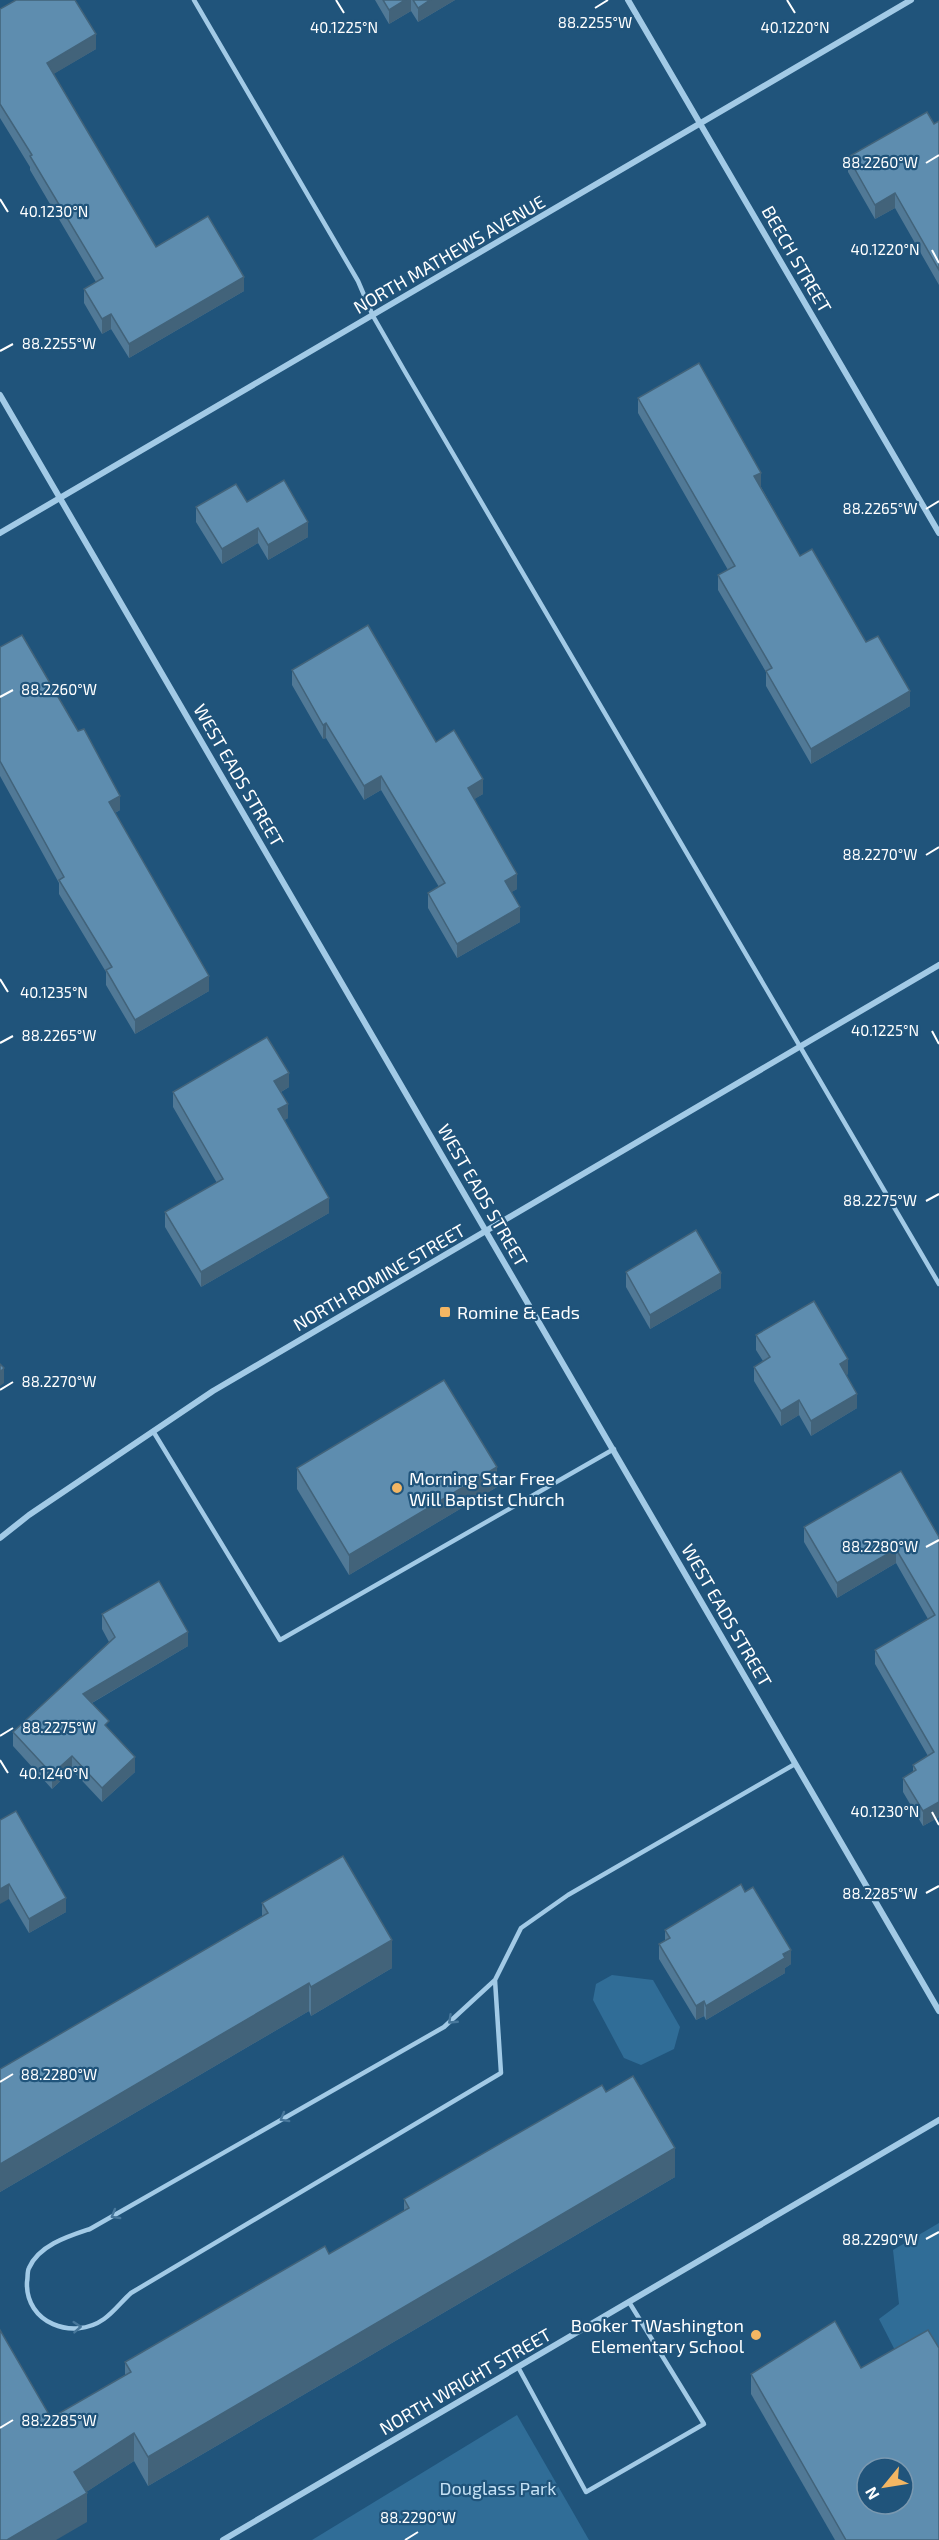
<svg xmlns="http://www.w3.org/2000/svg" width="939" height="2540" font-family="'Exo 2',sans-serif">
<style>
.green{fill:#306d97}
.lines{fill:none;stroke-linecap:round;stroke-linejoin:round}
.lane{stroke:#a2cae6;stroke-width:4.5}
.street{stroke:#a2cae6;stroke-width:6}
.wall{fill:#517996}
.shaded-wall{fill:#42637a}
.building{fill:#5e8daf;stroke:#42637a;stroke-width:1.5;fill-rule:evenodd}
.oneway{stroke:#47779b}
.ticks{fill:none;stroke:#fff;stroke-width:2}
.poi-dot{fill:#f3b663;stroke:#20547b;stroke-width:2}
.labels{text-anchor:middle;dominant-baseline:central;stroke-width:4.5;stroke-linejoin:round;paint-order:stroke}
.street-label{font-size:18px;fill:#fff;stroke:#20547b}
.poi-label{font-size:18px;fill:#fff;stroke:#20547b;text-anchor:start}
.park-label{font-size:18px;fill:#c5e1f5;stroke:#20547b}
.ticks-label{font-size:15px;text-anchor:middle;fill:#fff;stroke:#20547b;stroke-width:4.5;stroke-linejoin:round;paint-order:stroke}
</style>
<rect width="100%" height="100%" fill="#20547b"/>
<g class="green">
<polygon points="612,1975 653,1980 680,2027 674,2049 641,2065 624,2058 593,2000 596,1984"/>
<polygon points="939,2223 939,2368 902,2364 879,2319 899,2304 893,2250"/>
<polygon points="517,2415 589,2540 312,2540"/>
</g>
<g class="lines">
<g class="lane">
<polyline points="194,0 358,281 373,316 404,370 939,1284"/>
<polyline points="153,1431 280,1640 614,1449"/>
<path d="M495,1980l6,93 -370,220c-9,8 -17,19 -27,26 -31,22 -79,4 -77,-37 1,-4 0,-11 2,-14 10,-23 40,-32 61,-39l354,-202 51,-47 26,-52 47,-33 227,-131"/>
<polyline points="518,2367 586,2492 704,2424 629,2302"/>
</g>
<g class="street">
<polyline points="628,0 939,533"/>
<polyline points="0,395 939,2011"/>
<polyline points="0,533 911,0"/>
<polyline points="0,1538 29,1515 213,1391 939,965"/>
<polyline points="223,2540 939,2120"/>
</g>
</g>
<g class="wall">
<polygon points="375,0 455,0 418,22 411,11 389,24"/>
<polygon points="0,9 96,49 53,74 156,247 244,291 129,358 111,329 102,334 84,303 84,289 96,282 30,170 30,167 0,118"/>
<polygon points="939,121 939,285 895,208 875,219 848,172 848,157 934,124"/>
<polygon points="638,398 761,487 800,556 866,642 910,706 811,764 766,686 766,672 718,590 718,575 728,570 638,413"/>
<polygon points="247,502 308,537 268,560 258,543 222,564 196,522 196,507"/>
<polygon points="0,647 120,810 115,813 209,991 135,1034 106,985 106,972 59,894 59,883 0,776"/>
<polygon points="292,670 436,742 483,794 474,799 517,889 511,892 520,922 457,958 428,908 428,893 439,887 381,790 364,800 326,738 323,739 292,685"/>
<polygon points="289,1087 281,1092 288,1118 284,1120 329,1213 201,1287 165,1227 165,1212 217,1183 173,1107 173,1092"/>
<polygon points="626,1272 721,1288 650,1329 626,1287"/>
<polygon points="756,1335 848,1374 846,1375 857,1408 811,1436 799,1415 781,1426 754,1381 754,1367 763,1361 756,1350"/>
<polygon points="297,1468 497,1487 349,1575 297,1489"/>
<polygon points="804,1527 939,1537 939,1817 923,1826 903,1792 903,1778 913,1772 913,1765 928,1756 875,1664 875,1650 928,1619 896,1563 837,1598 804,1542"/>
<polygon points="102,1614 188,1646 92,1703 135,1772 102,1802 72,1770 52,1789 13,1746 13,1732 109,1642 102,1629"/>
<polygon points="0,1820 66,1912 29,1933 9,1899"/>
<polygon points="262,1903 392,1968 311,2016 309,2011 0,2192 0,2069 262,1916"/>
<polygon points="665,1930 791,1964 785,1968 785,1973 706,2020 704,2016 696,2020 659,1959 659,1944 665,1941"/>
<polygon points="606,2092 675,2177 148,2486 134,2461 86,2492 87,2522 51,2418 125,2375 125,2362 329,2254 404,2211 404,2199"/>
<polygon points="861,2368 939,2540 835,2540 751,2394 751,2374"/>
</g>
<g class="shaded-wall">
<polygon points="405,0 411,0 411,11 389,24 389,10"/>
<polygon points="430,0 455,0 418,22 418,8"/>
<polygon points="96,34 96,49 47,78 47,63"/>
<polygon points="895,193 895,208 875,219 875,205"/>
<polygon points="244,277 244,291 129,358 129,344"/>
<polygon points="111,314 111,329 102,334 102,319"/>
<polygon points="761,473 761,487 754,491 754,476"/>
<polygon points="308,522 308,537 268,560 268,545"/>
<polygon points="258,528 258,543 222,564 222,549"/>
<polygon points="910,691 910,706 811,764 811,749"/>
<polygon points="326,723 326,738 323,739 323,725"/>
<polygon points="381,776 381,790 364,800 364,786"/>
<polygon points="483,779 483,794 468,803 468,788"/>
<polygon points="120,796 120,810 109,816 109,802"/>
<polygon points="517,874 517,889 505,896 505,881"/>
<polygon points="520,907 520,922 457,958 457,944"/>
<polygon points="209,976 209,991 135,1034 135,1020"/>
<polygon points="289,1073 289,1087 274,1096 274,1081"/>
<polygon points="288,1104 288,1118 278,1124 278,1109"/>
<polygon points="329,1198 329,1213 201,1287 201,1272"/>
<polygon points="721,1273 721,1288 650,1329 650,1315"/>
<polygon points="848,1359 848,1374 840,1378 840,1364"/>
<polygon points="4,1368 4,1383 0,1386 0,1372"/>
<polygon points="857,1394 857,1408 811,1436 811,1421"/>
<polygon points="799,1400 799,1415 781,1426 781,1411"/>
<polygon points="497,1467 497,1487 349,1575 349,1555"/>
<polygon points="896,1549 896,1563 837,1598 837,1583"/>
<polygon points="188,1632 188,1646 83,1708 83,1694"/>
<polygon points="72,1756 72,1770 52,1789 52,1774"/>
<polygon points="135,1757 135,1772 102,1802 102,1788"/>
<polygon points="939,1802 939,1817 923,1826 923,1811"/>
<polygon points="9,1884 9,1899 0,1904 0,1889"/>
<polygon points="66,1898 66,1912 29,1933 29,1919"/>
<polygon points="392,1940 392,1968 311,2016 311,1987"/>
<polygon points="791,1950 791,1964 785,1968 785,1973 706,2020 706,2006"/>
<polygon points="309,1983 309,2011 0,2192 0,2164"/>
<polygon points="704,2001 704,2016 696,2020 696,2006"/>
<polygon points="675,2148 675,2177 148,2486 148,2457"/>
<polygon points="134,2433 134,2461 74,2500 74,2472"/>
<polygon points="87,2493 87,2522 56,2540 7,2540"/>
</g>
<g class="building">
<polygon points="16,0 75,0 96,34 47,63 156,247 208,216 244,277 129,344 111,314 102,319 84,289 103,278 30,156 32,155 0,104 0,9"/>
<polygon points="383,0 405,0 389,10"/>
<polygon points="413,0 430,0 418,8"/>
<polygon points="927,112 934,124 939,121 939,270 895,193 875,205 848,157"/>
<polygon points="699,363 761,473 754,476 800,556 812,549 866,642 878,636 910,691 811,749 766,671 772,668 718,575 735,566 638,398"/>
<polygon points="284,480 308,522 268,545 258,528 222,549 196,507 236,484 247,502"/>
<polygon points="368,625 436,742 454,730 483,779 468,788 517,874 505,881 520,907 457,944 428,893 445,883 381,776 364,786 326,723 323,725 292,670"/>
<polygon points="22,635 78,731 84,729 120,796 109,802 209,976 135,1020 106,970 112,967 59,880 64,877 0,761 0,647"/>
<polygon points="267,1037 289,1073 274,1081 288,1104 278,1109 329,1198 201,1272 165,1212 223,1179 173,1092"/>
<polygon points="696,1230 721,1273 650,1315 626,1272"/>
<polygon points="814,1301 848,1359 840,1364 857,1394 811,1421 799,1400 781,1411 754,1367 770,1357 756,1335"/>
<polygon points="0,1364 4,1368 0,1372"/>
<polygon points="444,1380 497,1467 349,1555 297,1468"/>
<polygon points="901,1471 939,1537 939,1802 923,1811 903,1778 916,1770 913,1765 934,1752 875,1650 935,1615 896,1549 837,1583 804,1527"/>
<polygon points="159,1581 188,1632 83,1694 109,1721 105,1725 135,1757 102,1788 72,1756 52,1774 13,1732 115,1637 102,1614"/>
<polygon points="16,1811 66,1898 29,1919 9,1884 0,1889 0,1820"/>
<polygon points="343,1856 392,1940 311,1987 309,1983 0,2164 0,2069 268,1913 262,1903"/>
<polygon points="741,1884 745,1892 753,1887 791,1950 783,1954 785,1958 706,2006 704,2001 696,2006 659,1944 670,1938 665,1930"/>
<polygon points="633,2076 675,2148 148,2457 134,2433 74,2472 87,2493 7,2540 0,2540 0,2330 51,2418 131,2372 125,2362 325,2246 329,2254 409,2208 404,2199 602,2085 606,2092"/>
<path d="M835,2321l26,47 67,-38 11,18v192h-93l-95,-166zM867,2468h36v36h-36z"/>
</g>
<defs><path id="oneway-chevron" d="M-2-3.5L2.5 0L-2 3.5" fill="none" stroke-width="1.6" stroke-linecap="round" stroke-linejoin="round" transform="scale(1.5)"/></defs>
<g class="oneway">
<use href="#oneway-chevron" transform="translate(452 2020) rotate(137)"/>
<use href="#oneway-chevron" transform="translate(284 2118) rotate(150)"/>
<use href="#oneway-chevron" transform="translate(115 2215) rotate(150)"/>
<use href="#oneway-chevron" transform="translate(77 2327) rotate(-4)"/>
</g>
<path class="ticks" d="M336,0l8,13M787,0l8,13M595,8l13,-8M926,163l13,-8M0,199l8,13M932,250l7,13M0,351l13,-7M926,509l13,-8M0,697l13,-7M926,855l13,-8M0,979l8,13M932,1031l7,13M0,1043l13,-7M926,1201l13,-7M0,1390l13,-8M926,1547l13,-7M0,1736l13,-8M0,1760l8,13M932,1812l7,13M926,1893l13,-7M0,2082l13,-8M926,2239l13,-7M0,2428l13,-8M405,2540l13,-8"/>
<g class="poi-dot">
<rect x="439" y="1306" width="12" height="12" rx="3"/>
<circle cx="397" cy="1488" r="6"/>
<circle cx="756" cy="2335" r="6"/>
</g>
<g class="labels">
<g class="street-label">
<text transform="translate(449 254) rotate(-30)">NORTH MATHEWS AVENUE</text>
<text transform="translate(797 259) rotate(60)">BEECH STREET</text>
<text transform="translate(239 775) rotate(60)">WEST EADS STREET</text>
<text transform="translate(483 1195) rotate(60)">WEST EADS STREET</text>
<text transform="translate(379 1277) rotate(-30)">NORTH ROMINE STREET</text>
<text transform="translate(727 1615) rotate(60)">WEST EADS STREET</text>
<text transform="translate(465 2381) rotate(-30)">NORTH WRIGHT STREET</text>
</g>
<g class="poi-label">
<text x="457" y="1312">Romine &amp; Eads</text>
<text x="409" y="1478">Morning Star Free<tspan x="409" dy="21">Will Baptist Church</tspan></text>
<text x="744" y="2325" text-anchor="end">Booker T Washington<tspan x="744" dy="21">Elementary School</tspan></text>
</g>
<g class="park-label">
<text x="498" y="2488">Douglass Park</text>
</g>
</g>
<g class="ticks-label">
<text x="595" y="28">88.2255°W</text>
<text x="795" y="33">40.1220°N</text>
<text x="344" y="33">40.1225°N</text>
<text x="880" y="168">88.2260°W</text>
<text x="54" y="217">40.1230°N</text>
<text x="885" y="255">40.1220°N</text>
<text x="59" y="349">88.2255°W</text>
<text x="880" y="514">88.2265°W</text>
<text x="59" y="695">88.2260°W</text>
<text x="880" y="860">88.2270°W</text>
<text x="54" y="998">40.1235°N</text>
<text x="885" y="1036">40.1225°N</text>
<text x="59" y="1041">88.2265°W</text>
<text x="880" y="1206">88.2275°W</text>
<text x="59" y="1387">88.2270°W</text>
<text x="880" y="1552">88.2280°W</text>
<text x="59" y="1733">88.2275°W</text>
<text x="54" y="1779">40.1240°N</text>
<text x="885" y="1817">40.1230°N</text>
<text x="880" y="1899">88.2285°W</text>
<text x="59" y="2080">88.2280°W</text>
<text x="880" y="2245">88.2290°W</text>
<text x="59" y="2426">88.2285°W</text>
<text x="418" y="2523">88.2290°W</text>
</g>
<g transform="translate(885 2486) rotate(240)"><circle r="28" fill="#20547b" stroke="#7998b0" stroke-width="1.5"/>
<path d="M0-4.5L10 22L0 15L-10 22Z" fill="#f3b663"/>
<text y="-9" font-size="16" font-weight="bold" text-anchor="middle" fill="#ffffff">N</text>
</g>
</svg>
